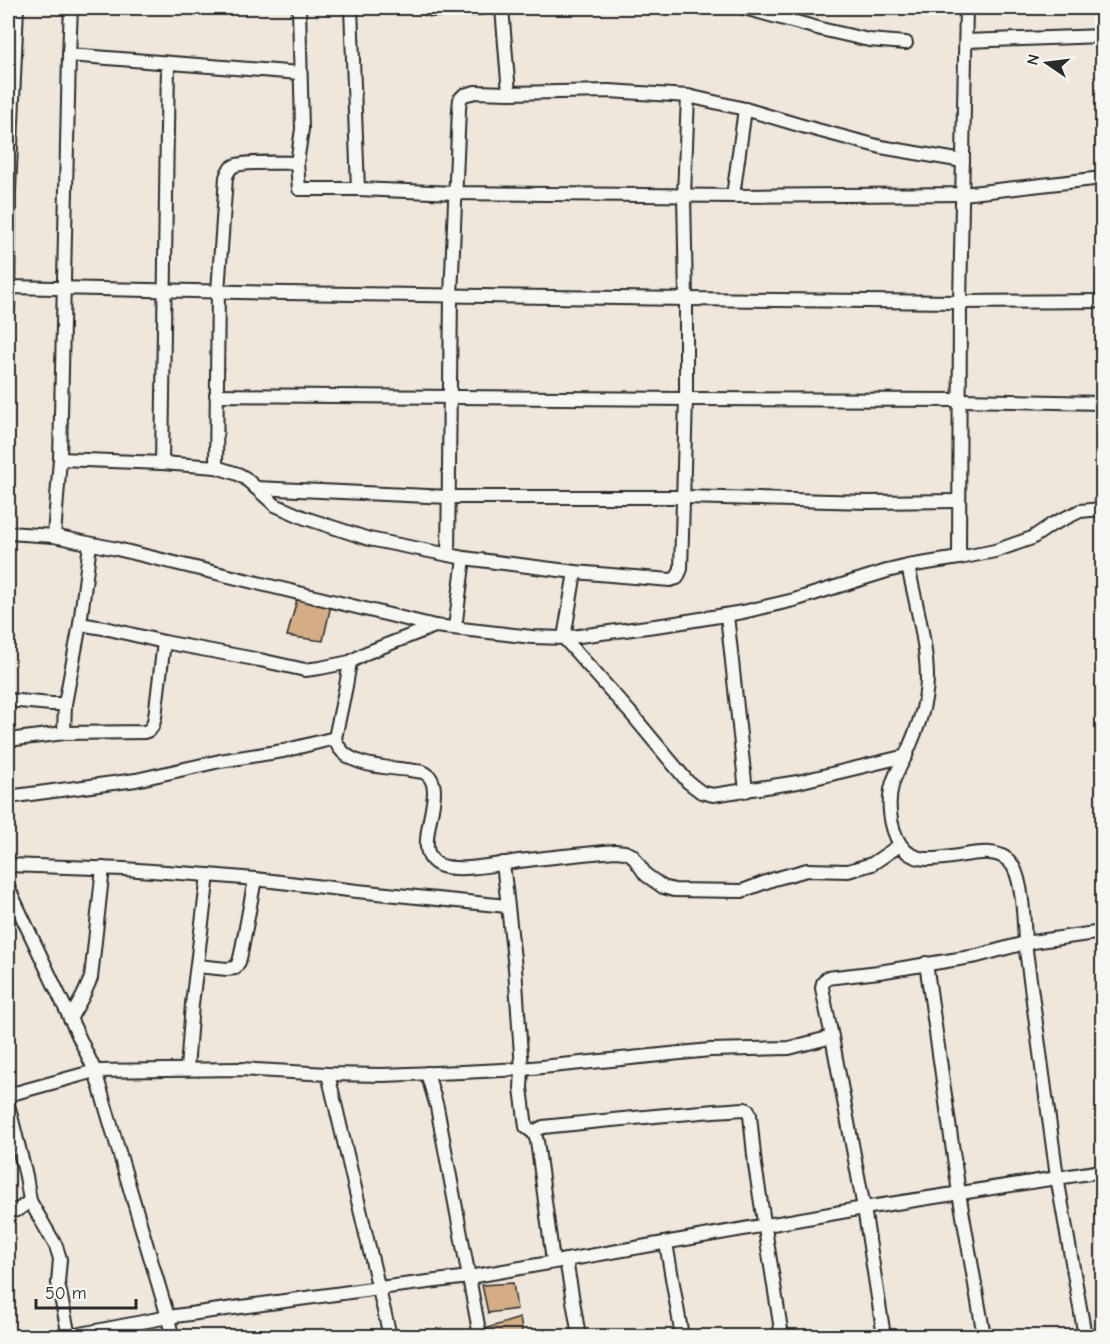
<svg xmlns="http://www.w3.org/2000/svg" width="1110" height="1344" font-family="'Comic Neue',sans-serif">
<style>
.building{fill:#d4ad85;stroke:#2b2b2b;stroke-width:1.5}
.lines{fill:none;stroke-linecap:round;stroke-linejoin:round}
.minor-casing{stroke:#2b2b2b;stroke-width:16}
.minor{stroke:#f6f6f2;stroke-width:12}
</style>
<rect width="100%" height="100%" fill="#efe7dc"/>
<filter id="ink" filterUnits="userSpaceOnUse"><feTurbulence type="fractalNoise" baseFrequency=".0167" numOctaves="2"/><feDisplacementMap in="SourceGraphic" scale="12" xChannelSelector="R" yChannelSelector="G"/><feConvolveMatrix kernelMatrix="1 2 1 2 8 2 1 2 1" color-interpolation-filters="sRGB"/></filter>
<g filter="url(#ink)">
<g class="building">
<polygon points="298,596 331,605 323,641 287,636"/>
<polygon points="513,1283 517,1309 488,1313 482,1285"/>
<polygon points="520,1318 523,1336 489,1336 487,1328"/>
</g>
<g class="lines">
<defs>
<g id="minor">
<polyline points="299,8 302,129 297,163 299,189 358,189 456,193 733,196 963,194 1102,178"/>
<polyline points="351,8 358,189"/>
<polyline points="426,8 432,10 481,8"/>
<polyline points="502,8 509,93"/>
<polyline points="744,8 825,30 869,40 906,43"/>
<polyline points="966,41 1102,36"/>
<polyline points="69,55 300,73"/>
<polyline points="733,196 745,109"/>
<polyline points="8,287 286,293 686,299 956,302 1102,301"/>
<polyline points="8,309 9,191 17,8"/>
<polyline points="216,395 686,399 960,400 1102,403"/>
<polyline points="60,459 162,463 216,467 238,474 245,478 275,505 305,518 369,539 464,558 575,572 670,580 677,578 681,569 686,399 686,299 684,195 688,96"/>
<polyline points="162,463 168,63"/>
<path d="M216,467l2,-175 8,-115c2,-5 3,-9 8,-11 10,-5 50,-3 63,-3"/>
<polyline points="256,488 449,497 684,497 868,502 959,501"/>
<polyline points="8,533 54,536 117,549 435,626"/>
<polyline points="54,536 60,459 69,55 71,8"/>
<polyline points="448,555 451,296 459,109 460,99 464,95 475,92 509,93 609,91 688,96 745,109 806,127 881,147 963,161"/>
<polyline points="959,558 960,302 966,8"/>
<path d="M908,566c7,34 19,78 19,112 0,28 -11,54 -22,79 -4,8 -9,16 -12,25 -6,19 -4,44 7,62 24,39 91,-14 113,22 10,17 11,57 12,77l32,234 28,159"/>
<polyline points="575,572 564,638 634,717 688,782 701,792 713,795 798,782 906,756"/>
<polyline points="727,615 746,791"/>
<polyline points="80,624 90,544"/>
<polyline points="455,628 464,558"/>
<path d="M350,662l-4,24 -11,52c7,29 50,29 74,32 4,1 10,1 14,2 32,14 -20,82 19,94 19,6 56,-2 77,-5 32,-4 64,-7 96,-10l10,1 7,3 14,20 17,12 11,3 68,1 32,-12 33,-9 41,1 24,-7 28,-19"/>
<polyline points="8,700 51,704 65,704 80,624 109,629 164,642 260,660 305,670 320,668 350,662 366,653 435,626 532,637 564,638 670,624 743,612 794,600 887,571 908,566 959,558 995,551 1032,538 1051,525 1080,511 1102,509"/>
<path d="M64,733l80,-1c8,-2 9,-6 11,-15l9,-75"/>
<polyline points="8,740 64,733 65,704"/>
<polyline points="8,797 136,780 220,761 283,751 335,738"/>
<polyline points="503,863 515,968 522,1069 521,1088 526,1127 534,1133"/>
<polyline points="8,865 124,869 208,875 192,1004 187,1069"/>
<polyline points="208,875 255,879 357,891 507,906"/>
<polyline points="8,887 95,1071 168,1317 172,1336"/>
<polyline points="926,963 959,1193 984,1336"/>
<polyline points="197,966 227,969 235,968 239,962 241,954 255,879"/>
<polyline points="70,1019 83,996 91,978 103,868"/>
<polyline points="832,1037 864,1208 884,1336"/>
<polyline points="427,1073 437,1107 480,1336"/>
<polyline points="328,1074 390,1336"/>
<polyline points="8,1095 95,1071 239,1069 328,1074 382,1075 462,1072 522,1069 710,1050 789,1048 832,1037 822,988 823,983 827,978 879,972 977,956 1025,943 1102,932"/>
<polyline points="8,1104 26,1176 30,1201 19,1209 8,1213"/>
<polyline points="30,1201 56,1246 60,1259 58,1283 69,1336"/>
<polyline points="666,1243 682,1336"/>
<polyline points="566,1260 579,1336"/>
<path d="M553,1261l-16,-120 -3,-8 3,-3 6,-3c67,-7 134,-14 202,-18l3,1 2,5 5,50 27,171"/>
<polyline points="70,1336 168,1317 379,1288 469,1277 864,1208 1102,1171"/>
</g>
</defs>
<use href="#minor" class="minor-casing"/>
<use href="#minor" class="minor"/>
</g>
</g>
<rect width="1110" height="1344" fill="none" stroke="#f6f6f2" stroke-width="30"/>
<rect x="15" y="15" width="1080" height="1314" fill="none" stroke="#2b2b2b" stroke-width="2" filter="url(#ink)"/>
<g transform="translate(1047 63) rotate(284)" stroke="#f6f6f2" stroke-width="4.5" paint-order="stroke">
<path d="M0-4.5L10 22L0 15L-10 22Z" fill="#2b2b2b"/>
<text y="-9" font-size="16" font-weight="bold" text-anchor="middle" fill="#2b2b2b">N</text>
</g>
<path d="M36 1299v9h100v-9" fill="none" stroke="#2b2b2b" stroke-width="3"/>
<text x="45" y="1299" font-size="18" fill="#2b2b2b" stroke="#f6f6f2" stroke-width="4.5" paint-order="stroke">50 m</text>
</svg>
